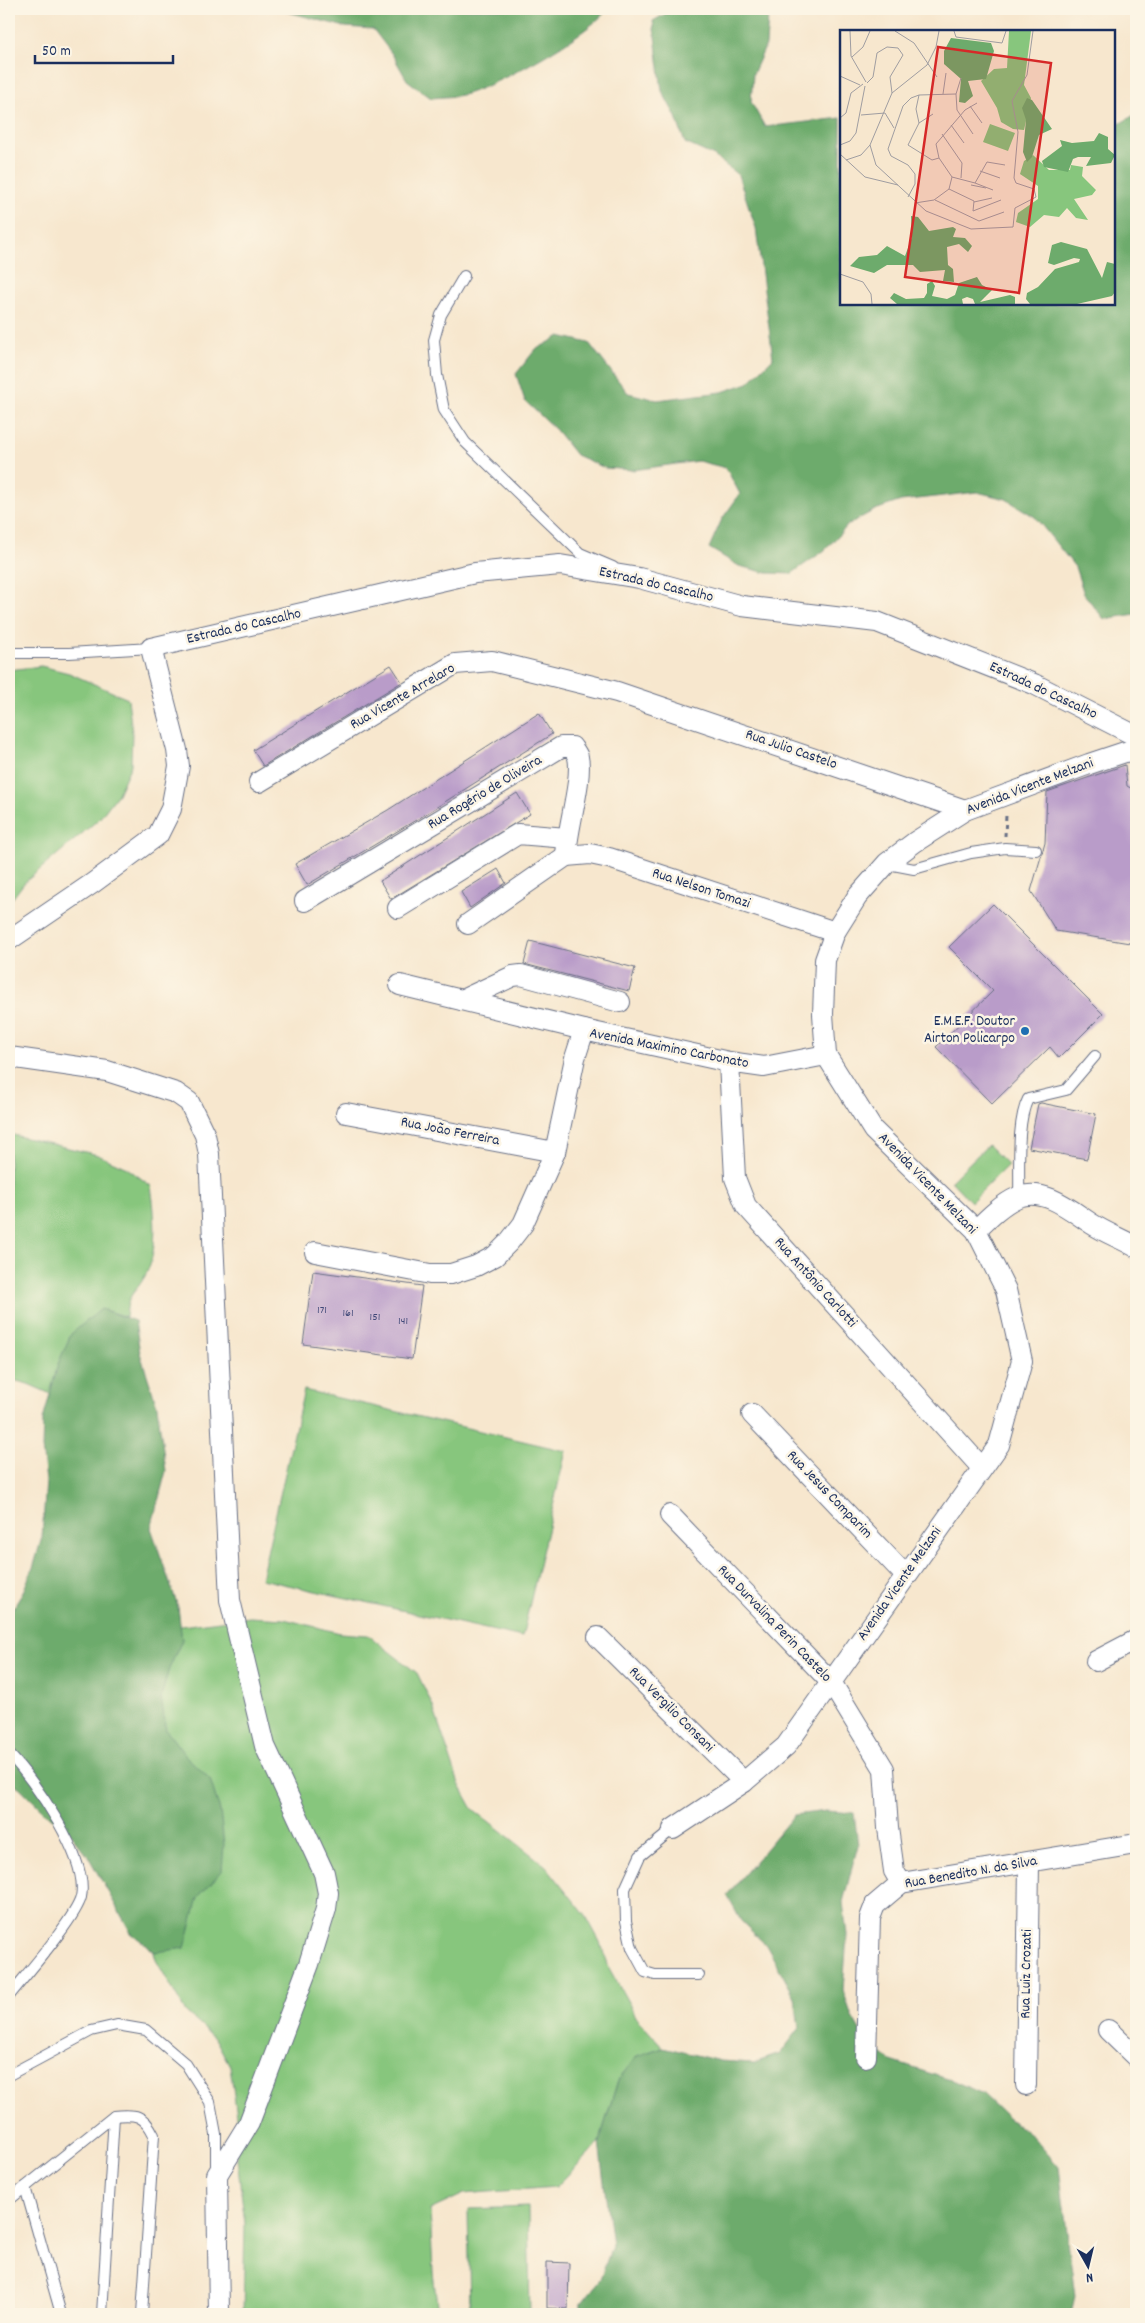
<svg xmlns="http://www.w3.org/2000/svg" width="1145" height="2323" font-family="Dekko,sans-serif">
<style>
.green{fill:#87c67d;stroke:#517a6e}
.forest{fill:#6dab6c;stroke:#446d65}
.building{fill:#b99cc9}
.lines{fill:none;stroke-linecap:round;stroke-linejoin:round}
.lane-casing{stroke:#686f85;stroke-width:12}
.street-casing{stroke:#686f85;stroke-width:22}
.path{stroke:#686f85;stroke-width:3;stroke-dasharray:4 4;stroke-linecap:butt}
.lane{stroke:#fff;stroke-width:10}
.street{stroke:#fff;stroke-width:20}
.poi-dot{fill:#1f6fb2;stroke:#fcf5e5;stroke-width:2}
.labels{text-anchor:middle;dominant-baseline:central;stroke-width:5;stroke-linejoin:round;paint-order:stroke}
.number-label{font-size:12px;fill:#424a79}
.street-label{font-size:15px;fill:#1b2f5e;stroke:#fcf5e5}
.poi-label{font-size:15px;fill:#1b2f5e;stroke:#fcf5e5;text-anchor:end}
.inset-road{fill:none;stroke:#9f9da1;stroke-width:1}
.view{fill:#d62828;fill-opacity:0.15;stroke:#d62828;stroke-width:2.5}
.inset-edge{fill:none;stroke:#1b2f5e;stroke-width:2.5}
</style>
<rect width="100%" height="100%" fill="#fcf5e5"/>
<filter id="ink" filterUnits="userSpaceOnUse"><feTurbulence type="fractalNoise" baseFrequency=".02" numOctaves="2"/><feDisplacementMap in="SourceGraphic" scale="10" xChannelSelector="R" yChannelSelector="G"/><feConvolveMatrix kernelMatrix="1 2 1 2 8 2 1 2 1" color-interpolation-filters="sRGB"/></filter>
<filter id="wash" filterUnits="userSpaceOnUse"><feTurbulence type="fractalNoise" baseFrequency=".0096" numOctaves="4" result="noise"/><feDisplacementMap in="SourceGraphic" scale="20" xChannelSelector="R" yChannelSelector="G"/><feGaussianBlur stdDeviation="1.12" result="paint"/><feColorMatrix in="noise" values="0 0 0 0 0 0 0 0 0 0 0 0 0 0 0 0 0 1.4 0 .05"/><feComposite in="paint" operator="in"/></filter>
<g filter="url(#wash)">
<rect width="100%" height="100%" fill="#f7e7ce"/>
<g class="green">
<polygon points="41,666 69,673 128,699 132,732 131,765 118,794 99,819 24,883 9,903 9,670"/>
<path d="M9,1134l89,21 29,13 24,18c4,27 8,65 -6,90 -11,20 -17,15 -19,41l-25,-8 -50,85 -23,-10 -19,-5z"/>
<polygon points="988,1145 1008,1165 971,1202 951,1181"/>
<polygon points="304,1390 566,1451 522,1637 261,1579"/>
<polygon points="250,1617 284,1619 340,1633 368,1635 417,1673 432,1704 459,1784 473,1809 546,1866 586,1916 600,1942 609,1968 638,2020 663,2047 637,2056 618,2080 599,2143 556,2187 464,2194 430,2210 433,2272 438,2314 243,2314 245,2224 237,2159 239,2131 230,2066 216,2040 185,2011 156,1960 153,1949 160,1728 155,1695 174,1627"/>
<polygon points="528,2207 530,2314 470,2314 468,2209"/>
</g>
<g class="forest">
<path d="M284,9h324c-21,27 -109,75 -142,85 -11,3 -24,3 -35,4l-24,-18 -15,-26 -19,-25 -28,-2 -57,-15z"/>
<polygon points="674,9 757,9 768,17 766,45 753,74 751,102 765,127 841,118 841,304 1114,304 1114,127 1136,114 1136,323 1131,406 1136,444 1136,614 1104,619 1084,594 1075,567 1035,517 1006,499 977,492 901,501 875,510 849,524 825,550 791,574 767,573 739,566 709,548 722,519 740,494 726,468 698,461 633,470 605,468 576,455 556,430 525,401 516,374 535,350 560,336 589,343 628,393 657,400 722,392 748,383 773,358 756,228 738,175 714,156 685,143 676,117 662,91 653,21"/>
<polygon points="101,1309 135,1321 140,1353 157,1406 166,1471 151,1528 178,1607 182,1640 169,1669 161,1697 166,1730 185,1755 210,1779 220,1811 224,1844 222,1871 198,1897 185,1948 155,1952 131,1933 88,1856 68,1831 44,1812 19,1787 9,1781 9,1615 22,1594 34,1565 42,1537 46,1481 42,1448 43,1420 58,1364 71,1334"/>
<polygon points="826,1811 854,1813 858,1845 843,1902 847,1935 843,1990 852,2017 867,2043 891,2061 954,2081 983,2094 1008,2118 1033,2137 1059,2167 1075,2297 1071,2314 580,2314 580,2305 600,2280 612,2246 599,2143 618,2080 637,2056 663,2047 720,2061 754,2063 780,2054 799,2029 795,1997 766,1945 741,1921 727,1895 794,1815"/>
</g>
<g id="blocks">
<g class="building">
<polygon points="391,665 402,682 263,766 253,750"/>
<polygon points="539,713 552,734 421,817 307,885 295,864 388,810"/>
<polygon points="1125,765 1127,786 1136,791 1136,944 1056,931 1031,891 1045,843 1047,792"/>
<polygon points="517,793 530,814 391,899 380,881"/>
<polygon points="498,869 506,883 470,908 461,892"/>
<polygon points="993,904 1103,1014 1059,1058 1050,1047 992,1104 936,1047 993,991 949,947"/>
<polygon points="530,941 635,968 629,991 524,964"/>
<polygon points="1041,1103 1096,1114 1087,1159 1029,1148 1038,1104"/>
<polygon points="313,1271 422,1286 412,1359 303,1344"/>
<polygon points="547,2262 569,2263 568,2309 547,2308"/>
</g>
</g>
</g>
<g filter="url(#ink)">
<use href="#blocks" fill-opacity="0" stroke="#686f85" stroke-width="1"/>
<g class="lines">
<defs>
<g id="lane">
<polyline points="464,276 441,315 434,340 437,375 444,410 465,442 580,553 613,567"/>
<polyline points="9,653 69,653 151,648"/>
<polyline points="888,864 914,869 971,853 1005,848 1036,850"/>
<path d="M1019,1197c1,-26 -3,-75 9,-98l38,-9 29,-34"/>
<path d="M9,1754c26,27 80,105 72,143 -5,21 -57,80 -72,99"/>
<polyline points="673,1829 640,1856 625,1889 626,1921 632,1948 645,1972 655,1975 699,1975"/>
<polyline points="9,2075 91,2031 117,2025 146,2030 186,2064 210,2102 216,2134 216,2169"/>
<polyline points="25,2187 61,2314"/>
<path d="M9,2200l105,-84c21,-2 30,-2 40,19l-12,179"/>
<polyline points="102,2314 114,2116"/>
</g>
<g id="street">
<polyline points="259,782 455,664 492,661 617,692 965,810"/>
<polyline points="566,856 590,854 609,858 835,932"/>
<path d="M305,901l256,-154h11c2,3 5,7 6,10 5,23 -11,71 -12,99"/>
<polyline points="398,908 518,834 567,838"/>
<polyline points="468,924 566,856"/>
<polyline points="9,940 93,883 158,835 171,809 179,766 177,750 151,648 475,573 560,565 639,578 742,606 877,622 1034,684 1136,736"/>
<polyline points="400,985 584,1030"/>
<polyline points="462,1000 513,976 521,975 620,1002"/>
<polyline points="9,1057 107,1071 176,1093 189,1102 205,1135 209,1154 230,1600 265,1746 324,1873 328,1893 326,1909 309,1964 249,2123 217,2175 219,2314"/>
<polyline points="729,1062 735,1178 746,1206 982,1468"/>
<polyline points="346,1113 555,1152"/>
<path d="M976,1230c12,-12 26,-26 42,-33 27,-10 54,14 74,27 14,9 30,15 44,23"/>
<polyline points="315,1252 430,1274 451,1274 476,1266 495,1256 509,1242 523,1224 555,1152 575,1058 584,1030 729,1062 764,1067 826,1055"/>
<polyline points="752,1414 906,1576"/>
<polyline points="670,1515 831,1682 862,1733 884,1769 888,1828 894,1871 901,1883"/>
<polyline points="598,1637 744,1782"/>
<polyline points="1096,1661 1136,1640"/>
<polyline points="673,1829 744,1782 786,1746 999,1445 1022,1361 1006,1290 976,1230 873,1130 826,1055 823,1014 825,960 835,932 857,897 887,863 915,842 965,810 1089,764 1125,752 1136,751"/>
<polyline points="1108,2030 1136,2057"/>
<polyline points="866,2057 870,1918 875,1905 901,1883 1136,1844"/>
<polyline points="1026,2085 1029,1863"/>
</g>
</defs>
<use href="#lane" class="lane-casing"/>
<use href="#street" class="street-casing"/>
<polyline class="path" points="1005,836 1006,815"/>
<use href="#lane" class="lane"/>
<use href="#street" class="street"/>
</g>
</g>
<circle class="poi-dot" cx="1025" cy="1031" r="5"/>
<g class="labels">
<g class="number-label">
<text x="322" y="1310">171</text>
<text x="348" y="1313">161</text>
<text x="375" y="1317">151</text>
<text x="403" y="1321">141</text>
</g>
<g class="street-label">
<text transform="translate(656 585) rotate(13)">Estrada do Cascalho</text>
<text transform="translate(244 627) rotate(-13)">Estrada do Cascalho</text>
<text transform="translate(1043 691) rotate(25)">Estrada do Cascalho</text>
<text transform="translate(403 697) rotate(-30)">Rua Vicente Arrelaro</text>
<text transform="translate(791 750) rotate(19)">Rua Julio Castelo</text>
<text transform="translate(1030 787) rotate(-21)">Avenida Vicente Melzani</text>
<text transform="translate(485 793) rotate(-31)">Rua Rogério de Oliveira</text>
<text transform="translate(701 889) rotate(18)">Rua Nelson Tomazi</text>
<text transform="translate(669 1049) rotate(11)">Avenida Maximino Carbonato</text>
<text transform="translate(450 1132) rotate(11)">Rua João Ferreira</text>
<text transform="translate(927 1184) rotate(46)">Avenida Vicente Melzani</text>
<text transform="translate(815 1283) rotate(48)">Rua Antônio Carlotti</text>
<text transform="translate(829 1495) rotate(46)">Rua Jesus Comparim</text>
<text transform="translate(900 1584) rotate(-55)">Avenida Vicente Melzani</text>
<text transform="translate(774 1624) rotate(46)">Rua Durvalina Perin Castelo</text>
<text transform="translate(671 1710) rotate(45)">Rua Vergilio Consani</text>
<text transform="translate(971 1873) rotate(-10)">Rua Benedito N. da Silva</text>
<text transform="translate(1027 1974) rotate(-89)">Rua Luiz Crozati</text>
</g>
<g class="poi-label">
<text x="1015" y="1022">E.M.E.F. Doutor<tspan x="1015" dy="17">Airton Policarpo</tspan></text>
</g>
</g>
<g transform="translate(840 30)">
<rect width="275" height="275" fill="#f7e7ce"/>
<path d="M169,1h22l-7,54 7,13 -7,32 -11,-1 -12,-7 -4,-14 -16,-27 13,-12 13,-1zM150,94l25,9 -7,18 -25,-9zM193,125l16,15h21l1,-5 12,2 -1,9 14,14 -4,5 -18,4 14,21 -12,-2 -9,-10 -8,9 -15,-2 -14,12 -14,-5 2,-9 20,-14v-13l-18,-12 4,-13z" fill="#87c67d"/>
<path d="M111,8l40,5 3,8 -8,28 -18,2 5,15 -8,7 -6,-1 2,-23 -17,-15v-13zM187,68l5,2 20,29 -13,6 -7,22 -5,5 -4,-10 3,-32 -4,-12zM259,103l9,4v12l7,6 -4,8 -25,3 5,-9h-13l-5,2 -5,13 -24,-5 -2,-6 20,-15 -2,-6 12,3 22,-2zM71,186l7,1 11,14 24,-4 3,2 -3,8 12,1 7,8 -4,6 -9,-8 -12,3 1,18 5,4 1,13 -11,-1 2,-11 -25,2 -7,-7h-26l-13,8 -24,-7 9,-9 18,-2 10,-9 18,10 7,-19zM221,212l26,7 15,29 5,-16 8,2v28l-3,4 -35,8h-47l-4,-5 1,-6 11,-6 17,-18 24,-7 1,-3 -6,-1 -20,7 -6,-2 4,-18zM137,247l5,8 10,5 -12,12 30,-7 5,2v7h-40l-2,-5 -6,-2 -5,2 1,5h-66l-7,-6 4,-5 12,6 18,-1 3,-5v-9l5,-3 3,5 -3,10 15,3 8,-4 4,-12z" fill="#6dab6c"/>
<path class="inset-road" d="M10,1l1,25 15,26M55,1l19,12 23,34M114,1l2,6 46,6 4,-12M12,27l11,-10 7,-16M0,46l20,9M27,53l6,-6 4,-24 10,-6 11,1 5,7 -13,22 2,16M103,64l3,-21M116,64l1,16 16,24M116,64l5,-16M79,65l-3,14 3,14 -11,22 24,15 7,-2M130,76l12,17M21,85l24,-2 9,15M0,88l6,-5 5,-20 12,-9M79,93l14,-9M111,95l13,18M102,104l20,29 -1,15M0,115l10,-4 6,-8 9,-47M30,115l6,20 50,46 45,18 42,-2 2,-19 21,-11 -2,-8 -18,-6 -2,-5 4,-46 -6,-31 15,-26 6,-44M0,124l25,23 33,8M6,130l15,-5 9,-10 22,-52 35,-28 9,-18 3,-16M140,141l20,7M112,147l23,6 12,-21 18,3M135,153l18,7M131,155l15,3M109,159l25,12M68,167l7,-13v-10l-7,-9 -17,-9 -3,-7 15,-43 8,-8 8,-3 37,-1M95,170l44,21 25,-9M134,171l-1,10 28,-11M134,172l18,-4M75,173l19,-3 15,-11 3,-12 -13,-19 -3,-14 29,-34 12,-7M0,244l23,8 8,12 1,10"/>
<path class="view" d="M98,17l113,16 -32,230 -114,-16z"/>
<rect width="275" height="275" class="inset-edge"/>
</g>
<rect width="1145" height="2323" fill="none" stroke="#fcf5e5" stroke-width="30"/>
<g transform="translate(1088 2266) rotate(172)" stroke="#fcf5e5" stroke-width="4" paint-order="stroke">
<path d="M0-4L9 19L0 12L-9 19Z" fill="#1b2f5e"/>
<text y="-8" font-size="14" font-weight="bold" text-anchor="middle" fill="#1b2f5e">N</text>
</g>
<path d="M35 55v8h138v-8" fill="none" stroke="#1b2f5e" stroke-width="2.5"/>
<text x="42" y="55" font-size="15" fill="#1b2f5e" stroke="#fcf5e5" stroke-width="4" paint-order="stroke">50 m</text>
</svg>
